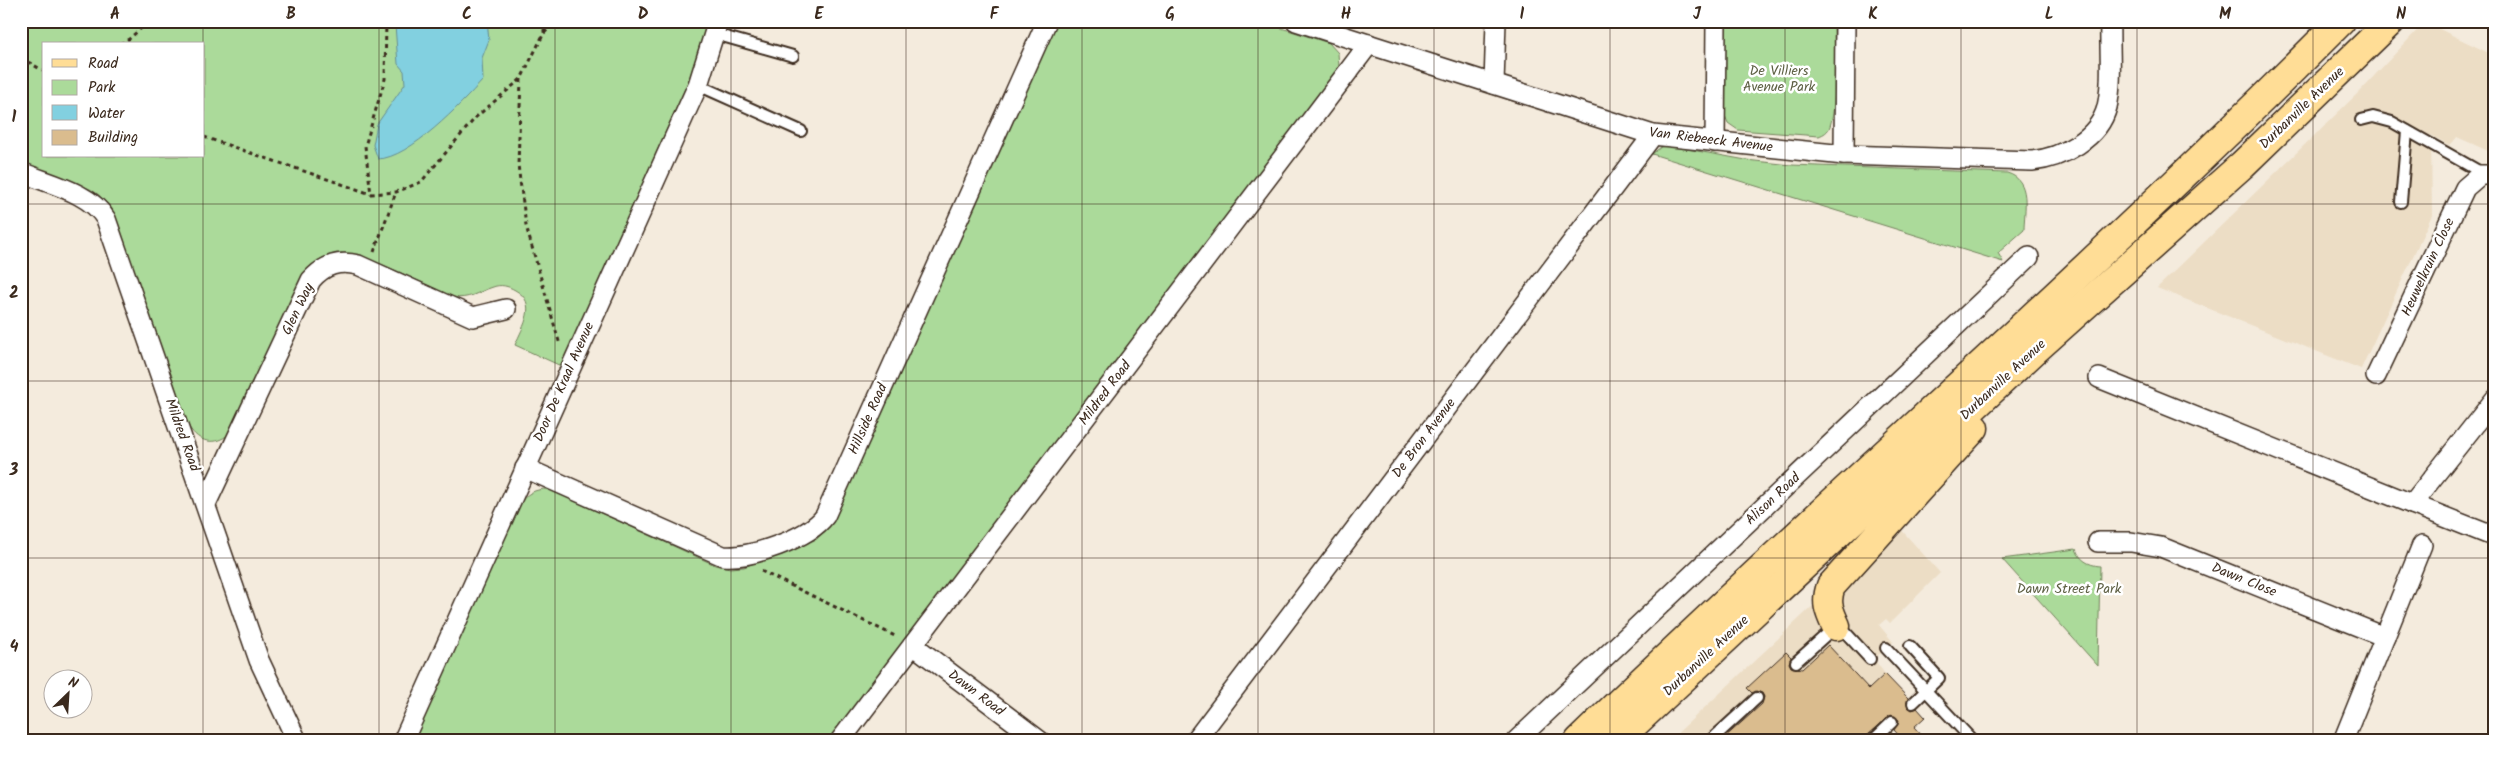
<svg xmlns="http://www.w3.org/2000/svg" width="2516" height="762" font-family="Kalam,sans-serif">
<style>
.built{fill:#ecddc5}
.green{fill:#abda9a;stroke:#73825c;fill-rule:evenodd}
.water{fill:#82d0e0;stroke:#668e92}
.building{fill:#dabc8e;stroke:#3b2a1e}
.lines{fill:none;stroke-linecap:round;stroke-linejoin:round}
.lane-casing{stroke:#3b2a1e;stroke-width:14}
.street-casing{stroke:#3b2a1e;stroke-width:22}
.primary-casing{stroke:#3b2a1e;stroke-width:31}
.path{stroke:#3b2a1e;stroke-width:3;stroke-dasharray:4 4;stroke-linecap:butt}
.lane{stroke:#fff;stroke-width:10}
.street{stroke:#fff;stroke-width:19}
.primary{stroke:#ffdd96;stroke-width:28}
.grid{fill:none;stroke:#3b2a1e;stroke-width:1;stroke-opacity:0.55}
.labels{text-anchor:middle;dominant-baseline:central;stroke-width:5;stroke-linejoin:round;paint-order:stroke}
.park-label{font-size:14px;fill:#5d5f43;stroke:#fff}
.street-label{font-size:14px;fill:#3b2a1e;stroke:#fff}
.neatline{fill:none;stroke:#3b2a1e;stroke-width:2}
.grid-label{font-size:16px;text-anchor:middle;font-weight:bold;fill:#3b2a1e}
</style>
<rect width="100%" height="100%" fill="#f4ebdd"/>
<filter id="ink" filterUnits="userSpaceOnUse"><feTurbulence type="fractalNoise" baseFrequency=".02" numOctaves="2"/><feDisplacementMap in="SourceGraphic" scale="10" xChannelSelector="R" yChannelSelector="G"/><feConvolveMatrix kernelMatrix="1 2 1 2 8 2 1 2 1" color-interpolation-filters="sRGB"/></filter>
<g filter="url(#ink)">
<g class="built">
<polygon points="2425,22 2495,56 2495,154 2457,137 2449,145 2431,135 2432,215 2361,369 2157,288 2358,93"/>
<polygon points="1898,526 1940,573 1890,623 1886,619 1879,625 1893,642 1874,659 1885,674 1811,741 1669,741"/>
</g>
<g class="green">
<path d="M21,21h687l-9,36 -138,309 -46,-21c8,-19 24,-42 0,-55 -7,-4 -14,-6 -22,-3 -16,5 -23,13 -41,10 -23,-11 -90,-45 -111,-44 -15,0 -27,9 -36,20l-76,161c-14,12 -30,9 -40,-7l-77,-218 -13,-14 -9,-6 -69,-27zM44,44h160v112h-160z"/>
<path d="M1057,21h202l70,22 9,10 1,14 -510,674h-416l106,-236c7,-12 16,-16 29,-16l167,76 15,3 14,-1 73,-28 14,-16z"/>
<path d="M1725,21h109c0,26 4,82 -4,105 -2,6 -6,8 -11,10l-81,-6 -10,-7 -4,-10z"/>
<path d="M1670,146l76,14 45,5 216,8c25,7 17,37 17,57l-26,23 5,9 -351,-108 9,-7z"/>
<path d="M2076,549c4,11 12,16 24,17l-2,100 -96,-107z"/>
</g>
<path class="water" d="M387,21h100l2,19 -7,18 1,22c-22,24 -73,78 -105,79l-5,-14 4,-21 28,-40 -1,-13 -6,-7 -3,-39z"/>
<polygon class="building" points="1828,645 1869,689 1885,674 1908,698 1908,707 1912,710 1917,708 1925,717 1914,727 1927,741 1904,741 1894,730 1898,724 1899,720 1891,715 1861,741 1723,739 1762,704 1764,697 1762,693 1756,691 1752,693 1747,688 1786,652 1791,657 1789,663 1791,667 1802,669"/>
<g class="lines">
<defs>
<g id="lane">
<polyline points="715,34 793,56"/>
<polyline points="698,85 801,131"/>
<polyline points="2361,120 2373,117 2392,122 2484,174"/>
<polyline points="2401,202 2407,131"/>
<polyline points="1910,646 1939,678 1913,703"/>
<polyline points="1886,648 1973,741"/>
<polyline points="1796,662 1836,626 1846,633 1870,659"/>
<polyline points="1710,741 1757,698"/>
<polyline points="1872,741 1892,722"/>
</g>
<g id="street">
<path d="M1296,21l357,114 191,20 188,6c30,-3 67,-23 75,-54 6,-27 2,-58 3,-86"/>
<polyline points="1494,84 1496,21"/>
<polyline points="1715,142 1716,21"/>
<polyline points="1844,155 1845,21"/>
<path d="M21,172c28,12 69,20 85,47l153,441 38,81"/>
<polyline points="2376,376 2465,188 2480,175 2495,175"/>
<polyline points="2099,378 2412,504"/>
<polyline points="2495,399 2412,504 2495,537"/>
<path d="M525,468l198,88c27,3 86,-18 102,-40l222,-495"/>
<path d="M206,504l105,-224c13,-15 28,-20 47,-15l115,52 33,-8"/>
<polyline points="2098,542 2131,542 2161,547 2385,637"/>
<polyline points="913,645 1040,741"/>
<polyline points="403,741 698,85 718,21"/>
<polyline points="840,741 1369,44"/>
<polyline points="1195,741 1653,135"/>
<polyline points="1516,741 2029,257"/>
<polyline points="2343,741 2422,545"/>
</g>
<g id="primary">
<path d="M1836,626c-7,-15 -11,-24 -5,-40l143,-158"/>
<path d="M1579,741c251,-243 515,-472 762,-720"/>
<polyline points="1616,741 2035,350 2242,165 2391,21"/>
</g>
</defs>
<use href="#lane" class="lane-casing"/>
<use href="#street" class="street-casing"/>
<use href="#primary" class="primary-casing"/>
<g class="path">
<polyline points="386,21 385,79 365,146 371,194 396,192 421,182 476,117 521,79 544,33 544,21"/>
<polyline points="544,33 558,21"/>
<polyline points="120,44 129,39 149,21"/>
<polyline points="21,58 44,71"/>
<polyline points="521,79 518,165 526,226 560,345"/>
<polyline points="204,137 371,194"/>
<polyline points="374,252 396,192"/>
<polyline points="761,571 897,637"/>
</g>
<use href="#lane" class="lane"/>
<use href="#street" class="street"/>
<use href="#primary" class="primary"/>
</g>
</g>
<path class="grid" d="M203,21v23M379,21v720M555,21v720M731,21v720M906,21v720M1082,21v720M1258,21v720M1434,21v720M1610,21v720M1785,21v720M1961,21v720M2137,21v720M2313,21v720M203,156v585M21,204h2474M21,381h2474M21,558h2474"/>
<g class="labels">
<g class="park-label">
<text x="1779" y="71">De Villiers<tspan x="1779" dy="16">Avenue Park</tspan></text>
<text x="2069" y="589">Dawn Street Park</text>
</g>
<g class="street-label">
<text transform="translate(2302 108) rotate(-44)">Durbanville Avenue</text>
<text transform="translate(1711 140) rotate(7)">Van Riebeeck Avenue</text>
<text transform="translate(2428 267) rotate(-65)">Heuwelkruin Close</text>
<text transform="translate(298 309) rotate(-64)">Glen Way</text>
<text transform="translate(2003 380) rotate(-43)">Durbanville Avenue</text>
<text transform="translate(564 382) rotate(-66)">Door De Kraal Avenue</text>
<text transform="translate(1105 393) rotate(-53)">Mildred Road</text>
<text transform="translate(868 419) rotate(-66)">Hillside Road</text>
<text transform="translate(182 435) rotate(70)">Mildred Road</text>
<text transform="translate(1424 438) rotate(-53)">De Bron Avenue</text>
<text transform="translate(1773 499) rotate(-43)">Alison Road</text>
<text transform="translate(2244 580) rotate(22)">Dawn Close</text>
<text transform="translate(1706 656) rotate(-43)">Durbanville Avenue</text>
<text transform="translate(976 693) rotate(37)">Dawn Road</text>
</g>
</g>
<rect width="2516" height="762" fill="none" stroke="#fff" stroke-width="55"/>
<rect x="42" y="42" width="162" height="115" fill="#ffffff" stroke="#b1aaa5"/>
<rect x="52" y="59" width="25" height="8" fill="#ffdd96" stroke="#b1aaa5"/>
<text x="88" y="68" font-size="15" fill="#3b2a1e">Road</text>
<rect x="52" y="80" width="25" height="15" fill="#abda9a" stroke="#b1aaa5"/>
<text x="88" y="92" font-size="15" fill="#3b2a1e">Park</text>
<rect x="52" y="105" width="25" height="15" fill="#82d0e0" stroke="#b1aaa5"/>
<text x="88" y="118" font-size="15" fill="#3b2a1e">Water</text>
<rect x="52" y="130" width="25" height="15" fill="#dabc8e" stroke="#b1aaa5"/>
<text x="88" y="142" font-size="15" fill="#3b2a1e">Building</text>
<g transform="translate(68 694) rotate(25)"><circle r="24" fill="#ffffff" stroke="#b1aaa5"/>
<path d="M0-4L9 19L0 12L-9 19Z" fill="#3b2a1e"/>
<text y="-8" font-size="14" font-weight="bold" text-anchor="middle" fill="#3b2a1e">N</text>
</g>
<rect x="28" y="28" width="2460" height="706" class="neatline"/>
<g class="grid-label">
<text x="115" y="19">A</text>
<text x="291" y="19">B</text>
<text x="467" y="19">C</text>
<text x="643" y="19">D</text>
<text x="819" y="19">E</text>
<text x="994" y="19">F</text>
<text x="1170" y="19">G</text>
<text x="1346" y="19">H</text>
<text x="1522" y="19">I</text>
<text x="1697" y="19">J</text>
<text x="1873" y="19">K</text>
<text x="2049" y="19">L</text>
<text x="2225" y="19">M</text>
<text x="2401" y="19">N</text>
<text x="14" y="122">1</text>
<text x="14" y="298">2</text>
<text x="14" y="475">3</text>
<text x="14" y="652">4</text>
</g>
</svg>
